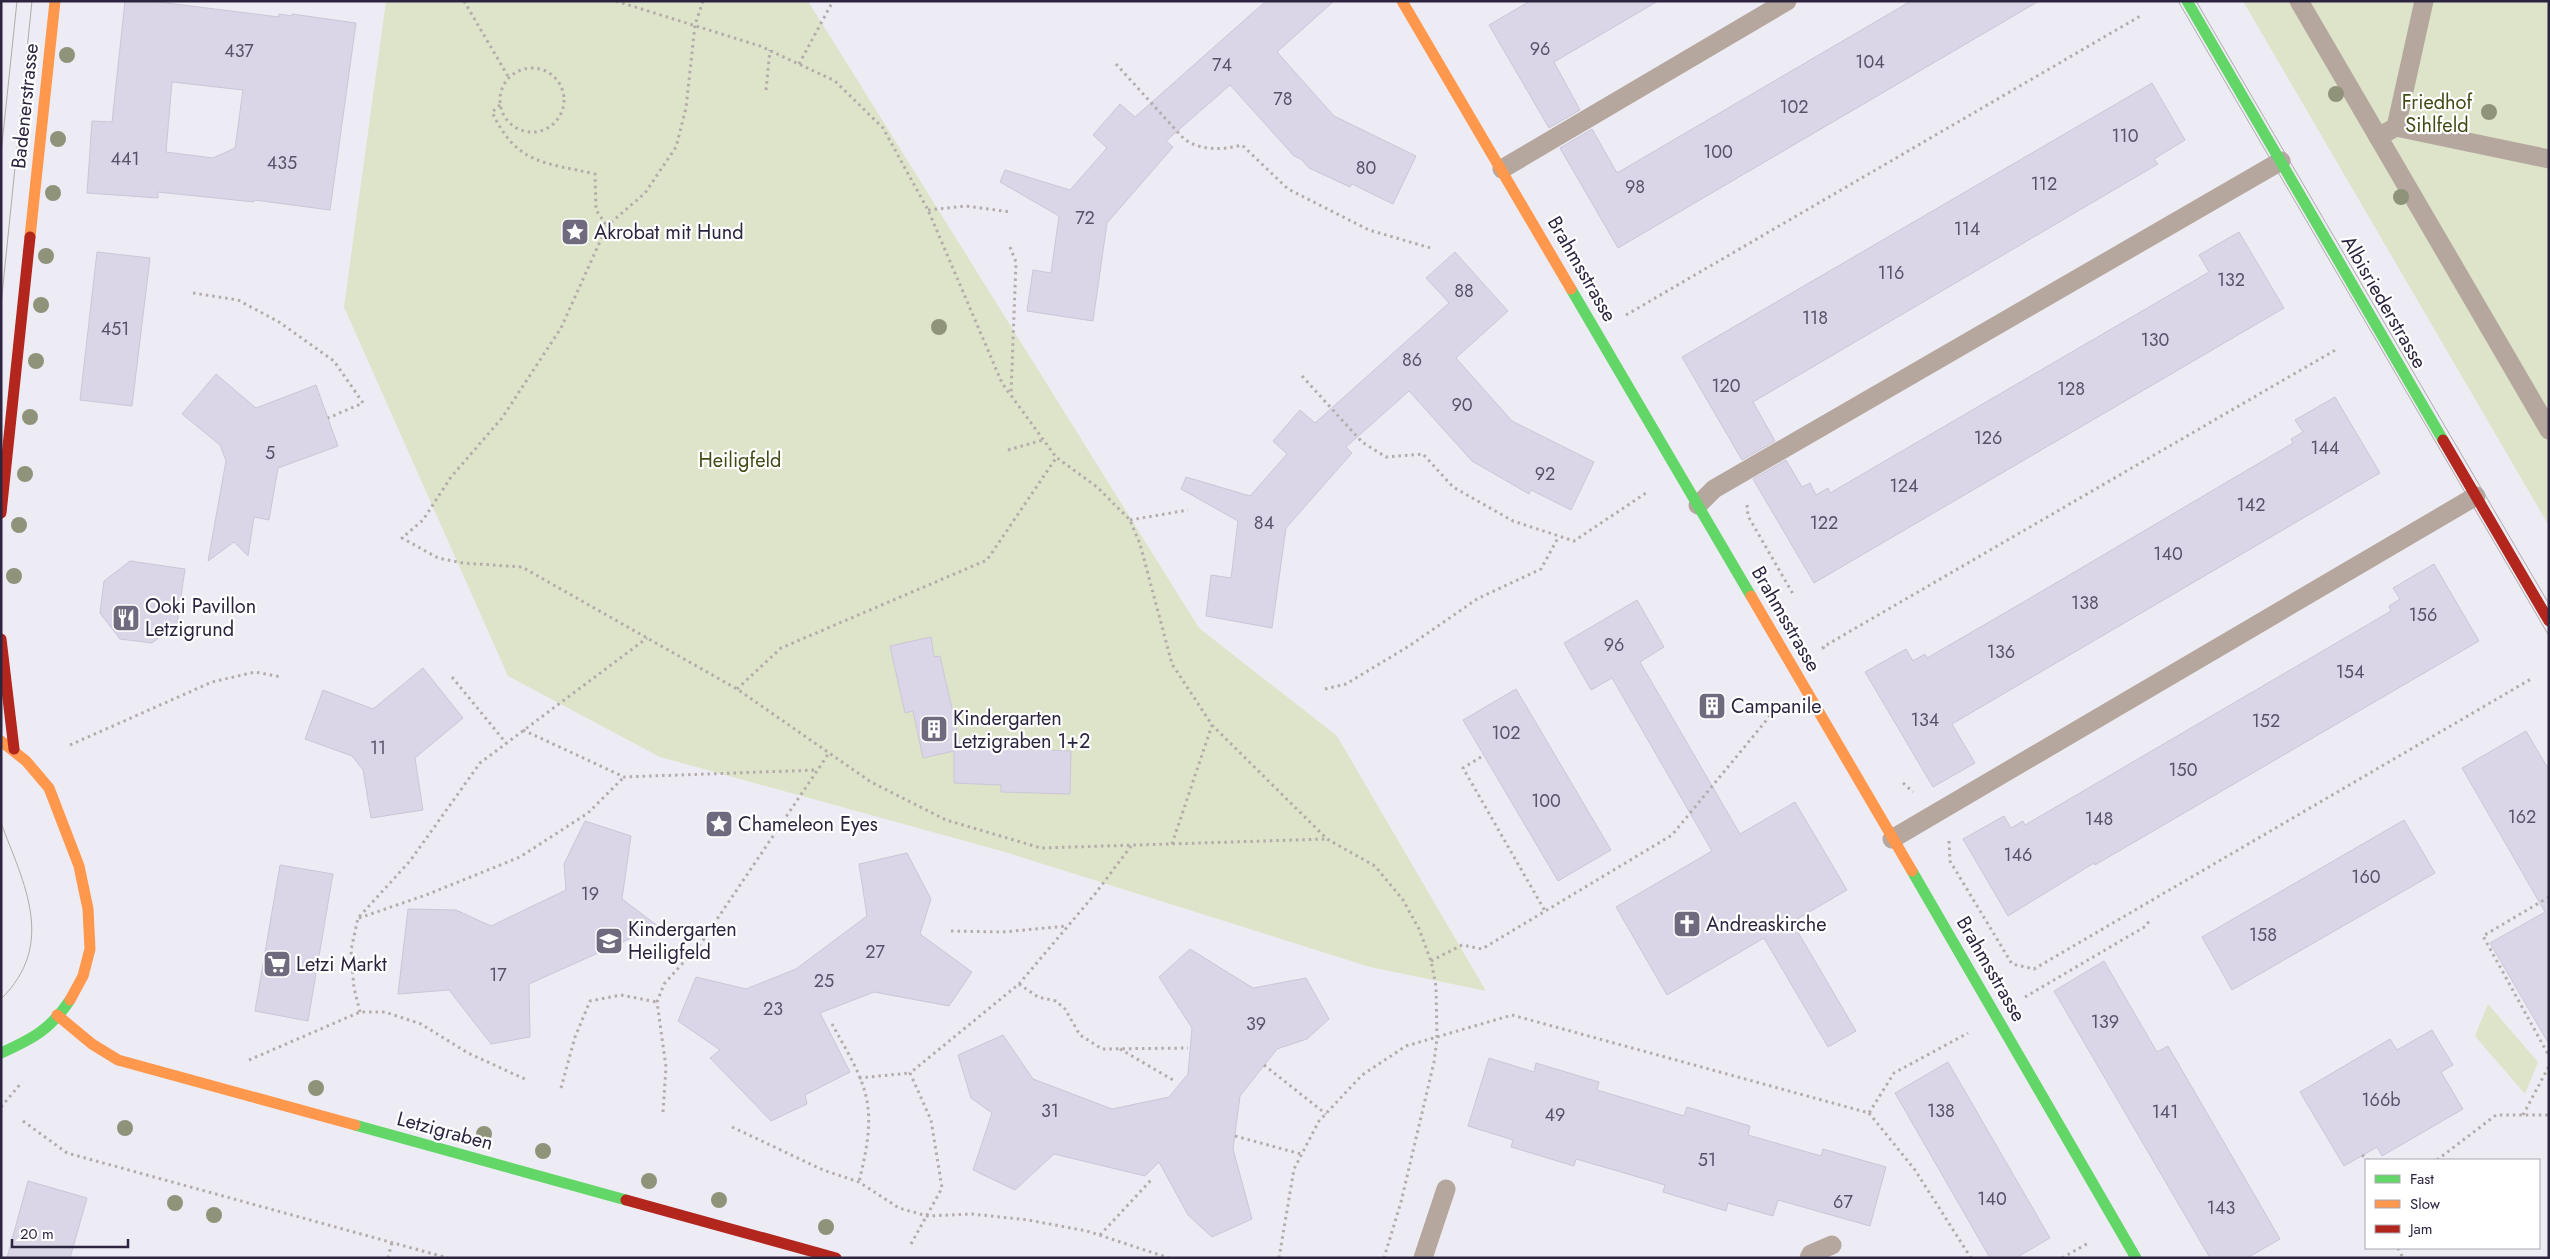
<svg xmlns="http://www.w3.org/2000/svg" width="2550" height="1259" font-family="Jost,sans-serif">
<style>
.green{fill:#dde4c9}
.building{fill:#dad6e7;stroke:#cbc6d7;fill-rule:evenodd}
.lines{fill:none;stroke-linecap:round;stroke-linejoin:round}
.path{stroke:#b4acab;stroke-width:3;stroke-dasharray:2.5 4;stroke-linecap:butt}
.lane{stroke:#b5a79e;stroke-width:19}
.fast{stroke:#63d668;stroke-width:11}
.slow{stroke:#ff974d;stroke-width:11}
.jam{stroke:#b3261e;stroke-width:11}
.tram{stroke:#b1aaaa;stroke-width:1}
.tree{fill:#8f937a}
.labels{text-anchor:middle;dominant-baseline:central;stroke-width:4.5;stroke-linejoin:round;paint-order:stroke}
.number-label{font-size:18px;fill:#5a526b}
.park-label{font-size:20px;fill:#424b16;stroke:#fff}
.street-label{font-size:20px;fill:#2d243f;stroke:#fff}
.poi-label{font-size:20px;fill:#2d243f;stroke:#fff;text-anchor:start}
</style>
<rect width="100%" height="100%" fill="#edecf4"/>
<g class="green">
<polygon points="386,1 808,1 1199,628 1337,736 1486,991 1370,967 1005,852 660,757 508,676 344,307"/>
<polygon points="2243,1 2549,1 2549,526"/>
<polygon points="2488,1004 2538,1062 2525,1094 2475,1036"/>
</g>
<g class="building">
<path d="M125,1h26l128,16v-3l13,2v-2l64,9 -26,187 -76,-10v2l-96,-10v6l-71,-5 5,-72 20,1zM172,82l71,8 -8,58 -22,10 -47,-6z"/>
<polygon points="1266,1 1334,1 1277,52 1334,116 1416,156 1393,204 1352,184 1350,187 1309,168 1301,159 1294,156 1230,85 1166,141 1173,147 1107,223 1093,321 1027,311 1033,270 1051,273 1059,216 1000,182 1005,170 1070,190 1107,148 1093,135 1120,104 1135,117"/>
<polygon points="1530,1 1658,1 1554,62 1580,110 1549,128 1489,25"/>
<polygon points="1911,1 2039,1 1618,248 1560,148 1592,129 1617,173"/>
<polygon points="2152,83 2185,140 2154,159 2158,164 1753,402 1775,441 1742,460 1682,357"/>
<polygon points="2239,232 2284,308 1814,583 1753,479 1786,460 1802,487 1810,483 1816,495 1828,488 1830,493 2209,272 2199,255"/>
<polygon points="97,252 150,258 132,406 80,400"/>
<polygon points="1455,252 1508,311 1456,358 1512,421 1594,462 1571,510 1531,490 1529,494 1472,461 1409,391 1346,447 1352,453 1286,528 1272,628 1206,616 1211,575 1231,578 1238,521 1181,489 1186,477 1250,496 1287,454 1273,441 1300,410 1315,423 1449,303 1426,278"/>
<polygon points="216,374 256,408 316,385 338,446 278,468 269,520 254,517 248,556 234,542 208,561 226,461 220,445 182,414"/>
<polygon points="2335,397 2380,473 1952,724 1975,763 1933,787 1865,672 1906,649 1913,661 1925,654 1927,658 2027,600 2293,443 2291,439 2303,432 2295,420"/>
<polygon points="130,561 185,569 177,624 152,643 120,639 100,613 104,581"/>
<polygon points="2434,564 2479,641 2095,865 2094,863 2008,916 1963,839 2004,816 2011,828 2023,821 2025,825 2391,611 2389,606 2400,599 2393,588"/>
<polygon points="1637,600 1664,647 1640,662 1740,834 1795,802 1847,890 1792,922 1856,1031 1828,1047 1764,938 1667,995 1616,907 1712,851 1612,678 1591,690 1564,643"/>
<polygon points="931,637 934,657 940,656 960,744 1049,746 1050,750 1071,751 1070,794 1001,792 1001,785 954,783 954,751 923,758 913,711 905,713 890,646"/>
<polygon points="423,668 463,718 415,758 423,810 371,818 363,770 352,756 305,739 323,690 373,709"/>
<polygon points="1516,689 1611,850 1558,881 1463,720"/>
<polygon points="2526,731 2549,770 2549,1044 2490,943 2545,912 2462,768"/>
<polygon points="2404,820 2435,873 2232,990 2202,937"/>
<polygon points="585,821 631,836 622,899 658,926 529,984 530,1037 491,1044 449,990 398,994 408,909 456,910 491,926 566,890 564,864"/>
<polygon points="907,853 931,899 920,934 972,972 949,1006 874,992 820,1013 850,1072 805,1095 807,1104 771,1121 710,1058 720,1050 678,1021 696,977 746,989 796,969 867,916 859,864"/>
<polygon points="280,865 333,874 308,1021 255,1011"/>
<polygon points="1190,949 1253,988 1306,978 1329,1019 1307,1039 1277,1049 1240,1096 1233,1149 1252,1219 1212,1237 1188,1215 1159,1162 1145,1176 1054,1154 1015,1190 973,1170 992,1113 971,1098 958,1055 1003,1035 1033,1079 1112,1109 1169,1097 1188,1074 1192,1028 1159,977"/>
<polygon points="2104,961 2157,1052 2168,1046 2280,1239 2247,1258 2210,1258 2054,991"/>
<polygon points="2432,1030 2453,1065 2441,1072 2463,1109 2382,1156 2377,1147 2344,1166 2300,1092 2390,1039 2397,1050"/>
<polygon points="1489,1058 1534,1072 1536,1063 1599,1082 1597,1090 1641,1103 1684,1116 1687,1107 1750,1126 1748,1135 1821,1156 1823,1149 1886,1167 1870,1226 1778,1200 1773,1216 1728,1203 1726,1211 1663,1192 1665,1185 1621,1172 1576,1159 1574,1166 1511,1147 1513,1140 1468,1126"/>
<polygon points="1948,1062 2050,1238 2016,1258 1990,1258 1895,1093"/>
<polygon points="28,1181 87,1198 70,1258 7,1258"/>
</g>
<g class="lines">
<g class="path">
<polyline points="464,1 509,78"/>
<polyline points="616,1 760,46 835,81 883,128 928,210 1002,383 1056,457 1097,487 1130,520 1140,544 1172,664 1212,725 1327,839 1375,866 1403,900 1419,929 1431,961 1436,986 1437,1039 1434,1062 1401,1202 1384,1258"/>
<polyline points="703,1 695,25 686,108 676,147 645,193 607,226 561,328 502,418 451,477 423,520 402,538 438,558 463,563 522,567 737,689 871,782 946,820 1041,848 1327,839"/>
<polyline points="799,64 833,1"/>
<path d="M1116,64l68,75c18,12 37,11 58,6l46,44 81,41 65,19"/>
<circle cx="532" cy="100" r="32"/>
<polyline points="766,90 770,50"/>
<path d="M500,105l-8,7c25,53 52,50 103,62l1,36 11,16"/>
<polyline points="928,210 966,206 1011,212"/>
<polyline points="1010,247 1016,262 1011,394"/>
<polyline points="193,293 238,300 279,322 334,361 363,403 328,418"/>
<polyline points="1626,315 2142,15"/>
<polyline points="1302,376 1362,442 1386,457 1423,454 1453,487 1513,521 1574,541 1649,491"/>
<polyline points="1008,450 1043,440"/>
<polyline points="1747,505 1748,516 1793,594"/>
<polyline points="1130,520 1188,510"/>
<polyline points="1824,649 1823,647 2337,349"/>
<polyline points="452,677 506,743"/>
<polyline points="737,689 781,648 987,560 1056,458"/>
<polyline points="1325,689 1346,684 1409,646 1477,599 1541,569 1559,536"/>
<polyline points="523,730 624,777 817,770"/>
<polyline points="70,745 212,682 255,672 281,677"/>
<polyline points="1481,757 1463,768 1545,911"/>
<polyline points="1903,783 1913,792"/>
<polyline points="1949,841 1950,861 2012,964 2034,969 2531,679"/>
<polyline points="1172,844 1212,725"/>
<polyline points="2549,897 2483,936 2549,1056"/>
<polyline points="359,918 426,895 520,857 588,813 624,777"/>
<polyline points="951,931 1003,932 1067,926"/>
<polyline points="1431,961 1462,945 1482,949 1672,835 1774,711"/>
<polyline points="1019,984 1038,997 1056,1001 1065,1009 1080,1035 1102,1049 1188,1048"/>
<polyline points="2025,997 2146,926 2149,921"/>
<polyline points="360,1012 354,988 351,950 358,918 410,861 480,763 647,638"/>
<path d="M832,1024c13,24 30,50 35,77 5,27 -2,55 -8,81"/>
<polyline points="1120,1049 1173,1080"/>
<polyline points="249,1060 360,1012 385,1012 421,1024 468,1053 527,1080"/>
<polyline points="1264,1065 1326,1114"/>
<polyline points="859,1078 910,1073"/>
<polyline points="561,1088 575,1037 590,1001 621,995 657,1002"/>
<polyline points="1,1107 22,1082"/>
<polyline points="663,1112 666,1067 657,1002 664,984 701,943 829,753"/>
<polyline points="1869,1113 1915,1170 1971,1258"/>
<polyline points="2523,1115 2549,1066"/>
<polyline points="23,1121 67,1153 448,1258"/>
<polyline points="732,1127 823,1170 859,1182 899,1208 927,1216 972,1214 1028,1220 1087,1231 1169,1258"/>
<polyline points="1235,1136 1301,1154"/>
<polyline points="2362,1155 2368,1160"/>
<polyline points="2437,1160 2496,1115 2549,1115"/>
<polyline points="1100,1235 1152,1179"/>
<polyline points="911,1244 942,1188 931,1120 910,1073 1019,984 1095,894 1131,846"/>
<polyline points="2398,1248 2403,1258"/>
<polyline points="388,1258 392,1242"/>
<polyline points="1279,1258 1294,1169 1319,1121 1362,1075 1406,1046 1512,1015 1869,1113 1894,1073 1968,1033"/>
<polyline points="2062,1258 2090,1242"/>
</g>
<g class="lane">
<polyline points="2299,1 2549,430"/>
<polyline points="2396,127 2424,1"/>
<polyline points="2378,137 2396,127 2549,159"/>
<polyline points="1502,169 1787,1"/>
<polyline points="1698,505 1714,489 2281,161"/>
<polyline points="1892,839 2476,496"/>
<polyline points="1423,1258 1446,1189"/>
<polyline points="1809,1258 1811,1254 1832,1245"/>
</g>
<g class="fast">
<polyline points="2187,1 2443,440"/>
<polyline points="1571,289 1751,596"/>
<polyline points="1912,871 2136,1258"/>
<path d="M1,1053c31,-14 49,-23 69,-53"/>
<polyline points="355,1125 626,1200"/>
</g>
<g class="slow">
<polyline points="1402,1 1571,289"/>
<polyline points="30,237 55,1"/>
<polyline points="1751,596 1912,871"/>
<polyline points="1,741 26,761 49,788 79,866 88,909 90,949 83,976 70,1000"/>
<polyline points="57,1015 92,1044 118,1060 355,1125"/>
</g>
<g class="jam">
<polyline points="2443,440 2549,621"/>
<polyline points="1,513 30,237"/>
<polyline points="1,639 14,749"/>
<polyline points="626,1200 836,1258"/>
</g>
<g class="tram">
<polyline points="2178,1 2549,636"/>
<polyline points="2196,1 2549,604"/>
<polyline points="1,154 17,1"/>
<polyline points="1,305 32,1"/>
<path d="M1,823c23,61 56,121 0,176"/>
</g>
</g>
<g class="tree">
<circle cx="67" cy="55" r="8"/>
<circle cx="2336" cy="94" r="8"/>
<circle cx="2489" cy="112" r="8"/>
<circle cx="58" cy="139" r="8"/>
<circle cx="53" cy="193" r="8"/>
<circle cx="2401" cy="197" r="8"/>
<circle cx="46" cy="256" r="8"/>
<circle cx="41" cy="305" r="8"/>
<circle cx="939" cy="327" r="8"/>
<circle cx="36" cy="361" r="8"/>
<circle cx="30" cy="417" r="8"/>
<circle cx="25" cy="474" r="8"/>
<circle cx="19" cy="525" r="8"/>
<circle cx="14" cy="576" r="8"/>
<circle cx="316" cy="1088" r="8"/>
<circle cx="125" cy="1128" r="8"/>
<circle cx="484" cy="1134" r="8"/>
<circle cx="543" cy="1151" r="8"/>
<circle cx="649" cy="1181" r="8"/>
<circle cx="719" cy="1200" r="8"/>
<circle cx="175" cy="1203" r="8"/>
<circle cx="214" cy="1215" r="8"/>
<circle cx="826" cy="1227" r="8"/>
</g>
<defs>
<symbol id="sight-square" viewBox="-11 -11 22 22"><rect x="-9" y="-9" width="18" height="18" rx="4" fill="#706a7e" stroke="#fff"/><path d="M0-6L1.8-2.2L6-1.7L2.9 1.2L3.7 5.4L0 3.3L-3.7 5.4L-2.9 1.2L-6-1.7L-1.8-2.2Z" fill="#fff"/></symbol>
<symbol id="restaurant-square" viewBox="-11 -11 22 22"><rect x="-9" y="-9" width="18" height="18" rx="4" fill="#706a7e" stroke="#fff"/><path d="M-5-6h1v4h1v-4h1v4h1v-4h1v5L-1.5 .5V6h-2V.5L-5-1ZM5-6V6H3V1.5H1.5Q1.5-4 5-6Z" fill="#fff"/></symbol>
<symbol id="building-square" viewBox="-11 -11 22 22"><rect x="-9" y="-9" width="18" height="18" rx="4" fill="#706a7e" stroke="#fff"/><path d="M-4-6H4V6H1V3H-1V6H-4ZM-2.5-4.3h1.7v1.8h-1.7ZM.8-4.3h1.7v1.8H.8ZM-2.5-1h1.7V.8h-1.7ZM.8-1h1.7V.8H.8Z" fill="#fff"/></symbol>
<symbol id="church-square" viewBox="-11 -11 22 22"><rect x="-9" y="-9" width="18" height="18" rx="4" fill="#706a7e" stroke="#fff"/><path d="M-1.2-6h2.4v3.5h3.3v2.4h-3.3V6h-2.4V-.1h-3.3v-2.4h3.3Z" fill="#fff"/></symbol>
<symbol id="school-square" viewBox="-11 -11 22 22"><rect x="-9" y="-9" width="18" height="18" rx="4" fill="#706a7e" stroke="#fff"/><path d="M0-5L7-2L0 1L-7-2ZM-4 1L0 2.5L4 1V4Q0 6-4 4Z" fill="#fff"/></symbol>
<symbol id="supermarket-square" viewBox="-11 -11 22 22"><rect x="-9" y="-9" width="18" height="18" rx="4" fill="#706a7e" stroke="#fff"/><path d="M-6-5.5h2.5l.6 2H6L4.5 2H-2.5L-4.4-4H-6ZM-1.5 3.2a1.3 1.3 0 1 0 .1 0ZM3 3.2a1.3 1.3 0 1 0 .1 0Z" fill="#fff"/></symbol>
</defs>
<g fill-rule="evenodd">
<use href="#sight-square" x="559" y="216" width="32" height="32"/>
<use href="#restaurant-square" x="110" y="602" width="32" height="32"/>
<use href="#building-square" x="1696" y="690" width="32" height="32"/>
<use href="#building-square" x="918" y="713" width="32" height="32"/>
<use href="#sight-square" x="703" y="808" width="32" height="32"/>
<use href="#church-square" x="1671" y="908" width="32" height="32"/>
<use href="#school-square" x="593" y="925" width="32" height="32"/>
<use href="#supermarket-square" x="261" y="948" width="32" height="32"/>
</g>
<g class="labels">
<g class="number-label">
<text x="1540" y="49">96</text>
<text x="239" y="51">437</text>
<text x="1870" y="62">104</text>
<text x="1222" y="65">74</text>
<text x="1283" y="99">78</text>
<text x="1794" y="107">102</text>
<text x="2125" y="136">110</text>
<text x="1718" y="152">100</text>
<text x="125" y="159">441</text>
<text x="282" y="163">435</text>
<text x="1366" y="168">80</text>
<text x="2044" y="184">112</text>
<text x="1635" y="187">98</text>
<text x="1085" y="218">72</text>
<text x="1967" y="229">114</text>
<text x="1891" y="273">116</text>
<text x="2231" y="280">132</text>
<text x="1464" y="291">88</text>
<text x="1815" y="318">118</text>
<text x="115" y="329">451</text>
<text x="2155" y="340">130</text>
<text x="1412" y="360">86</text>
<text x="1726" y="386">120</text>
<text x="2071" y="389">128</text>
<text x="1462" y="405">90</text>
<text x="1988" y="438">126</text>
<text x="2325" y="448">144</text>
<text x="270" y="453">5</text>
<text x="1545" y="474">92</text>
<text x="1904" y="486">124</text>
<text x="2251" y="505">142</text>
<text x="1264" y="523">84</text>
<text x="1824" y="523">122</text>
<text x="2168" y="554">140</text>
<text x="2085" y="603">138</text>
<text x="2423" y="615">156</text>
<text x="1614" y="645">96</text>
<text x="2001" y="652">136</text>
<text x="2350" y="672">154</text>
<text x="1925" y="720">134</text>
<text x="2266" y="721">152</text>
<text x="1506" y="733">102</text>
<text x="378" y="748">11</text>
<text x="2183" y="770">150</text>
<text x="1546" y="801">100</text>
<text x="2522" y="817">162</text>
<text x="2099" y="819">148</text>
<text x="2018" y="855">146</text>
<text x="2366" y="877">160</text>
<text x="590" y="894">19</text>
<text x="2263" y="935">158</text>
<text x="875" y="952">27</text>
<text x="498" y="975">17</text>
<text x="824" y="981">25</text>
<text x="773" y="1009">23</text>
<text x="2105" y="1022">139</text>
<text x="1256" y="1024">39</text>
<text x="2381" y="1100">166b</text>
<text x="1050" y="1111">31</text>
<text x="1941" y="1111">138</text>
<text x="2165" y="1112">141</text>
<text x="1555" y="1115">49</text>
<text x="1707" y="1160">51</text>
<text x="1992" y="1199">140</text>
<text x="1843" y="1202">67</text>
<text x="2221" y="1208">143</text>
</g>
<g class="park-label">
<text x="2437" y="102">Friedhof<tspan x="2437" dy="23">Sihlfeld</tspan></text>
<text x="740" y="460">Heiligfeld</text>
</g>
<g class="street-label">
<text transform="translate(25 106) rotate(-84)">Badenerstrasse</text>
<text transform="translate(1582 269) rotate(60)">Brahmsstrasse</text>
<text transform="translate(2384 302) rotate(60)">Albisriederstrasse</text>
<text transform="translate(1786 619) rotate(60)">Brahmsstrasse</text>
<text transform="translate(1991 969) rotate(60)">Brahmsstrasse</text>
<text transform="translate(445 1131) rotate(15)">Letzigraben</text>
</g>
<g class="poi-label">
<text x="594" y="232">Akrobat mit Hund</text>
<text x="145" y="606">Ooki Pavillon<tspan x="145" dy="23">Letzigrund</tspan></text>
<text x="1731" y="706">Campanile</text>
<text x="953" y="718">Kindergarten<tspan x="953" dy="23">Letzigraben 1+2</tspan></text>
<text x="738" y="824">Chameleon Eyes</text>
<text x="1706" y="924">Andreaskirche</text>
<text x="628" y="929">Kindergarten<tspan x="628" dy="23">Heiligfeld</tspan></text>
<text x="296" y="964">Letzi Markt</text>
</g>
</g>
<rect width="2550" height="1259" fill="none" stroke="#2d243f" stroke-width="5"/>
<rect x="2365" y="1159" width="175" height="90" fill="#ffffff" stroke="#aba7b2"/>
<rect x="2375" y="1175" width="25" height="8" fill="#63d668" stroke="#aba7b2"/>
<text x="2410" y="1184" font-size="15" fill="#2d243f">Fast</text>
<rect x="2375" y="1200" width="25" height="8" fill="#ff974d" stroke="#aba7b2"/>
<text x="2410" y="1209" font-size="15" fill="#2d243f">Slow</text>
<rect x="2375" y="1225" width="25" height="8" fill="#b3261e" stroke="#aba7b2"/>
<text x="2410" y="1234" font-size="15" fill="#2d243f">Jam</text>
<path d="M12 1239v8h116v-8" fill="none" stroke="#2d243f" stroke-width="2.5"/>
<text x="20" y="1239" font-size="15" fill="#2d243f" stroke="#ffffff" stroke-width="4" paint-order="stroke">20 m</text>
</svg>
